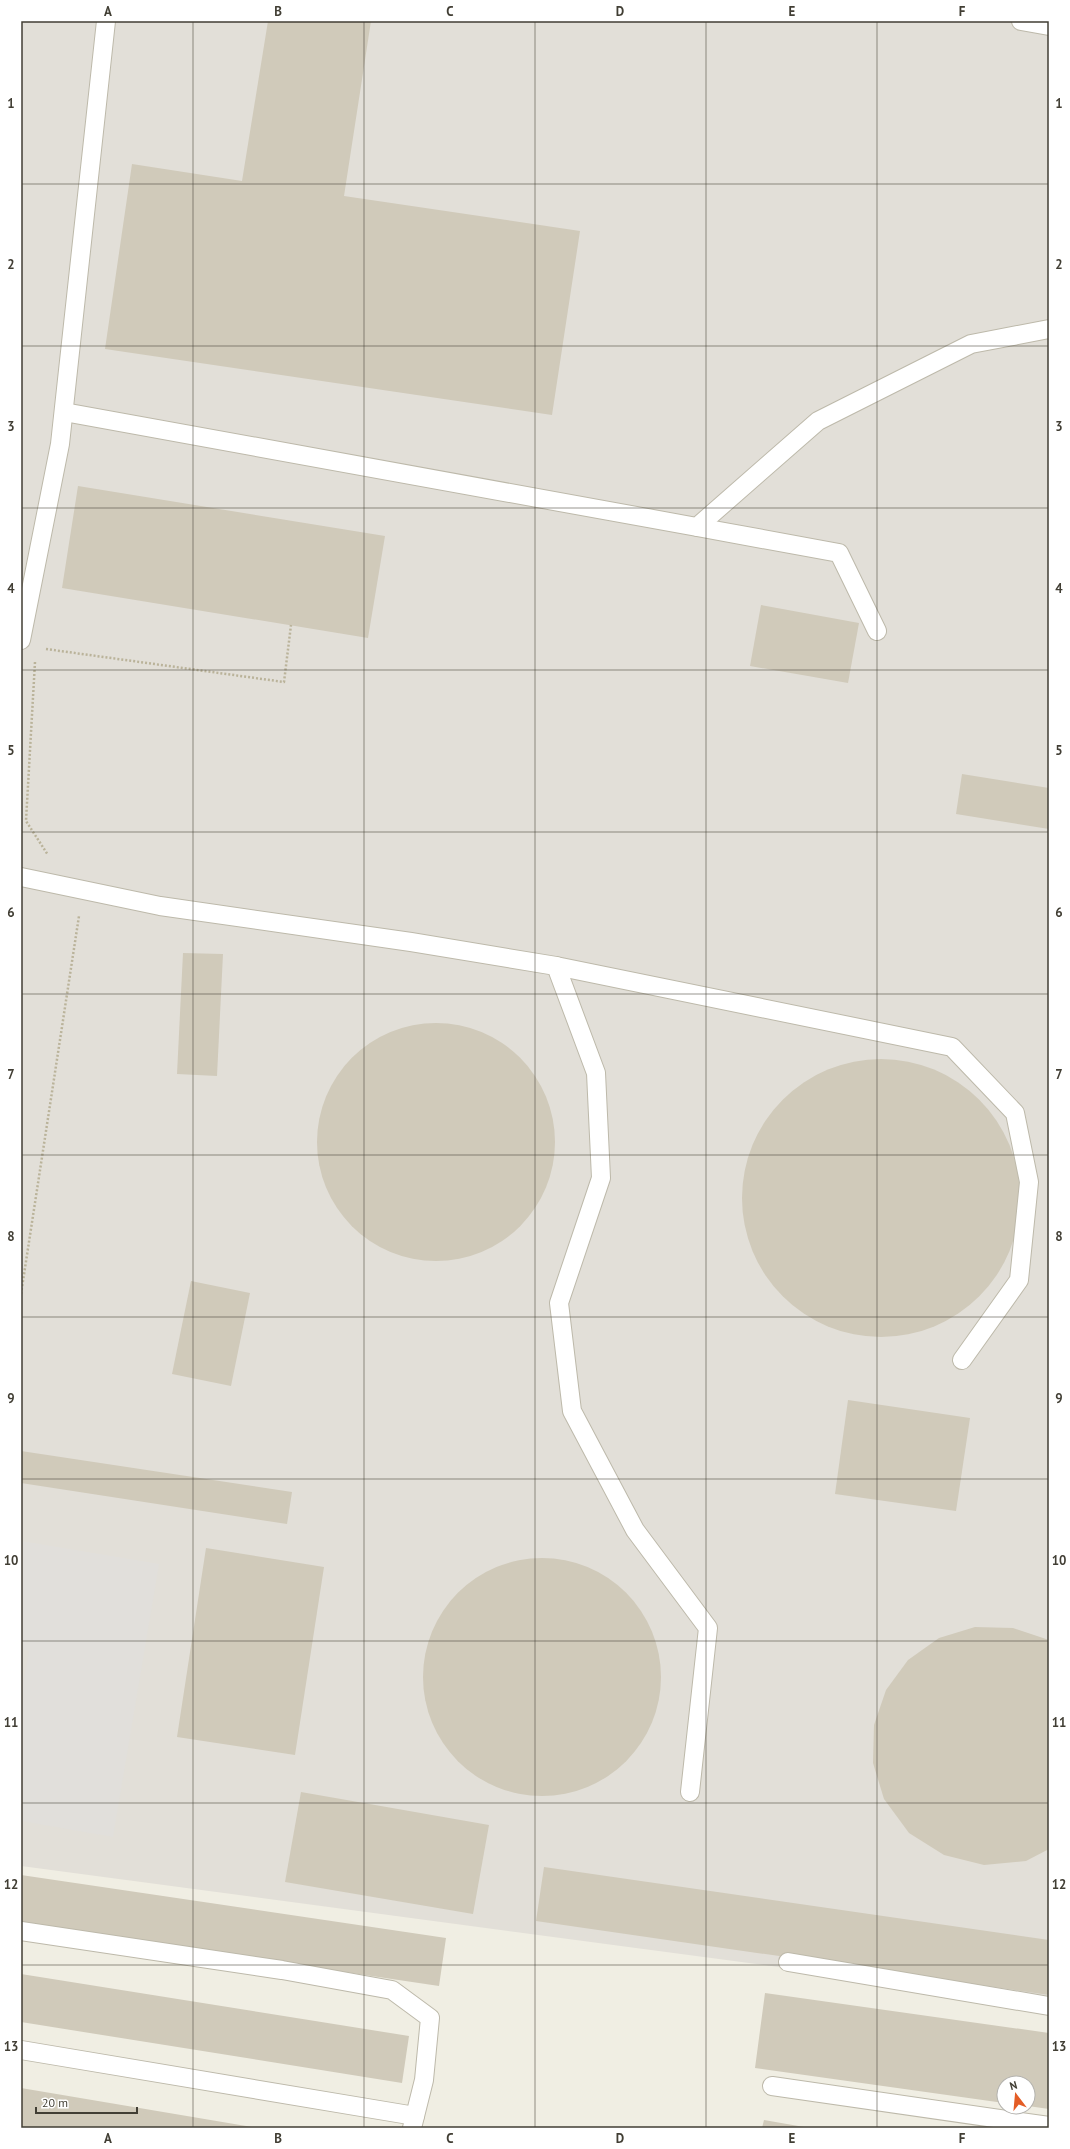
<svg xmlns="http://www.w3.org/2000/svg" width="1070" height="2149" font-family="'PT Sans',sans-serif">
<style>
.industrial{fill:#e2dfd8}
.parking{fill:#e1dfdb}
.building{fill:#d0caba}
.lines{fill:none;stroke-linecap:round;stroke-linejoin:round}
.lane-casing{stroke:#bdb9aa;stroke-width:20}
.path{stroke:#bab39a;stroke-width:2.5;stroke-dasharray:2 2;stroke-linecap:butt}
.lane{stroke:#fff;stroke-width:18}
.grid{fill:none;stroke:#413e34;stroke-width:1;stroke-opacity:0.55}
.neatline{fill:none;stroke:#413e34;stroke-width:1.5}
.grid-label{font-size:13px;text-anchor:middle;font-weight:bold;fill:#413e34}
</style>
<rect width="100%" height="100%" fill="#f0eee3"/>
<polygon class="industrial" points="21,21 1049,21 1049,2003 21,1866"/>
<polygon class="parking" points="21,1541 159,1564 113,1837 21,1821 21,1695 29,1651 21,1649"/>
<g class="building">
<polygon points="268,21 371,21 344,196 580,231 552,415 105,349 132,164 242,181"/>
<polygon points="78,486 385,536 368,638 62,588"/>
<polygon points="761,605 859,623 848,683 750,666"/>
<polygon points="962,774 1049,788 1049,829 956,814"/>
<polygon points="183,953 223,954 217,1076 177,1074"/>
<circle cx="436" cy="1142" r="119"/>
<circle cx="881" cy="1198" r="139"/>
<polygon points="191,1281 250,1293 231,1386 172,1374"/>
<polygon points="848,1400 970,1418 956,1511 835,1494"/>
<polygon points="21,1451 292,1492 287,1524 21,1483"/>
<polygon points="206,1548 324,1567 295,1755 177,1737"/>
<circle cx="542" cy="1677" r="119"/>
<polygon points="975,1627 1013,1628 1049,1640 1049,1849 1026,1861 984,1865 944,1855 909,1833 884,1799 873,1763 874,1725 886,1690 908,1660 939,1638"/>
<polygon points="301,1792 489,1825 473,1914 285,1882"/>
<polygon points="544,1867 1049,1940 1049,1995 536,1921"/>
<polygon points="21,1875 446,1938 439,1986 21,1924"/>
<polygon points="21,1974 409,2036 402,2083 21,2022"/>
<polygon points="765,1993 1049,2033 1049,2109 1028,2106 1028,2083 1004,2083 1004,2103 755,2068"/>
<polygon points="21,2088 252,2127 252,2128 21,2128"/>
<polygon points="764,2120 804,2127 804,2128 762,2128"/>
</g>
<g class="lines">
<defs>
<g id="lane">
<polyline points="1021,21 1049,26"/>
<polyline points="64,412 697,527 818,421 971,344 1049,329"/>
<polyline points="697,527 839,553 877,631"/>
<polyline points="21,640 60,444 106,21"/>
<polyline points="21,877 160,906 411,942 556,966 596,1073 601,1178 559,1303 572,1411 635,1530 708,1628 690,1792"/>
<polyline points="556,966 952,1047 1015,1113 1029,1182 1019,1280 962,1360"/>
<polyline points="21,1931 282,1970 392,1990 430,2018 424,2080 412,2128"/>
<polyline points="788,1962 1049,2006"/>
<polyline points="21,2050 415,2116"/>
<polyline points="772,2086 1049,2126"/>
</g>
</defs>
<use href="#lane" class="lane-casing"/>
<g class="path">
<polyline points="46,649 284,682 291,625"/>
<polyline points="35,662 26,821 48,855"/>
<polyline points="21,1294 79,916"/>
</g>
<use href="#lane" class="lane"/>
</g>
<path class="grid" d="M193,21v2107M364,21v2107M535,21v2107M706,21v2107M877,21v2107M21,184h1028M21,346h1028M21,508h1028M21,670h1028M21,832h1028M21,994h1028M21,1155h1028M21,1317h1028M21,1479h1028M21,1641h1028M21,1803h1028M21,1965h1028"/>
<rect width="1070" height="2149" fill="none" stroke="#ffffff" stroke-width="44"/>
<g transform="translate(1016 2095) rotate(344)"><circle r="19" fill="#ffffff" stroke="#b3b2ae"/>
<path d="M0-3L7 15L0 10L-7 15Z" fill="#e45d26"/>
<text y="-6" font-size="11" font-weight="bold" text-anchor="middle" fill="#413e34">N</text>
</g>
<path d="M36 2107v6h101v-6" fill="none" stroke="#413e34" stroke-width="2"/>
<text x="42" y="2107" font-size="12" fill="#413e34" stroke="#ffffff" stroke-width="3" paint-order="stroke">20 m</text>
<rect x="22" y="22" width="1026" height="2105" class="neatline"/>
<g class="grid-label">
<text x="108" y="16">A</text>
<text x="278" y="16">B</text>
<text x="450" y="16">C</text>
<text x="620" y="16">D</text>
<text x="792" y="16">E</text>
<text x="962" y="16">F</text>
<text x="11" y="108">1</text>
<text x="1059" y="108">1</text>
<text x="11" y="269">2</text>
<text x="1059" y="269">2</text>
<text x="11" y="431">3</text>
<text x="1059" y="431">3</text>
<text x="11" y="593">4</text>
<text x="1059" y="593">4</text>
<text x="11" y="755">5</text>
<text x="1059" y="755">5</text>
<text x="11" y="917">6</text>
<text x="1059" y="917">6</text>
<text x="11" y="1079">7</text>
<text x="1059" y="1079">7</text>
<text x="11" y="1241">8</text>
<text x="1059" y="1241">8</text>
<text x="11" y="1403">9</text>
<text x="1059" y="1403">9</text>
<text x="11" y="1565">10</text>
<text x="1059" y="1565">10</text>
<text x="11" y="1727">11</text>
<text x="1059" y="1727">11</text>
<text x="11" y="1889">12</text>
<text x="1059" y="1889">12</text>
<text x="11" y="2051">13</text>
<text x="1059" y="2051">13</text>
<text x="108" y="2143">A</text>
<text x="278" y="2143">B</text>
<text x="450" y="2143">C</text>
<text x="620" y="2143">D</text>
<text x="792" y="2143">E</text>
<text x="962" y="2143">F</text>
</g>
</svg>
